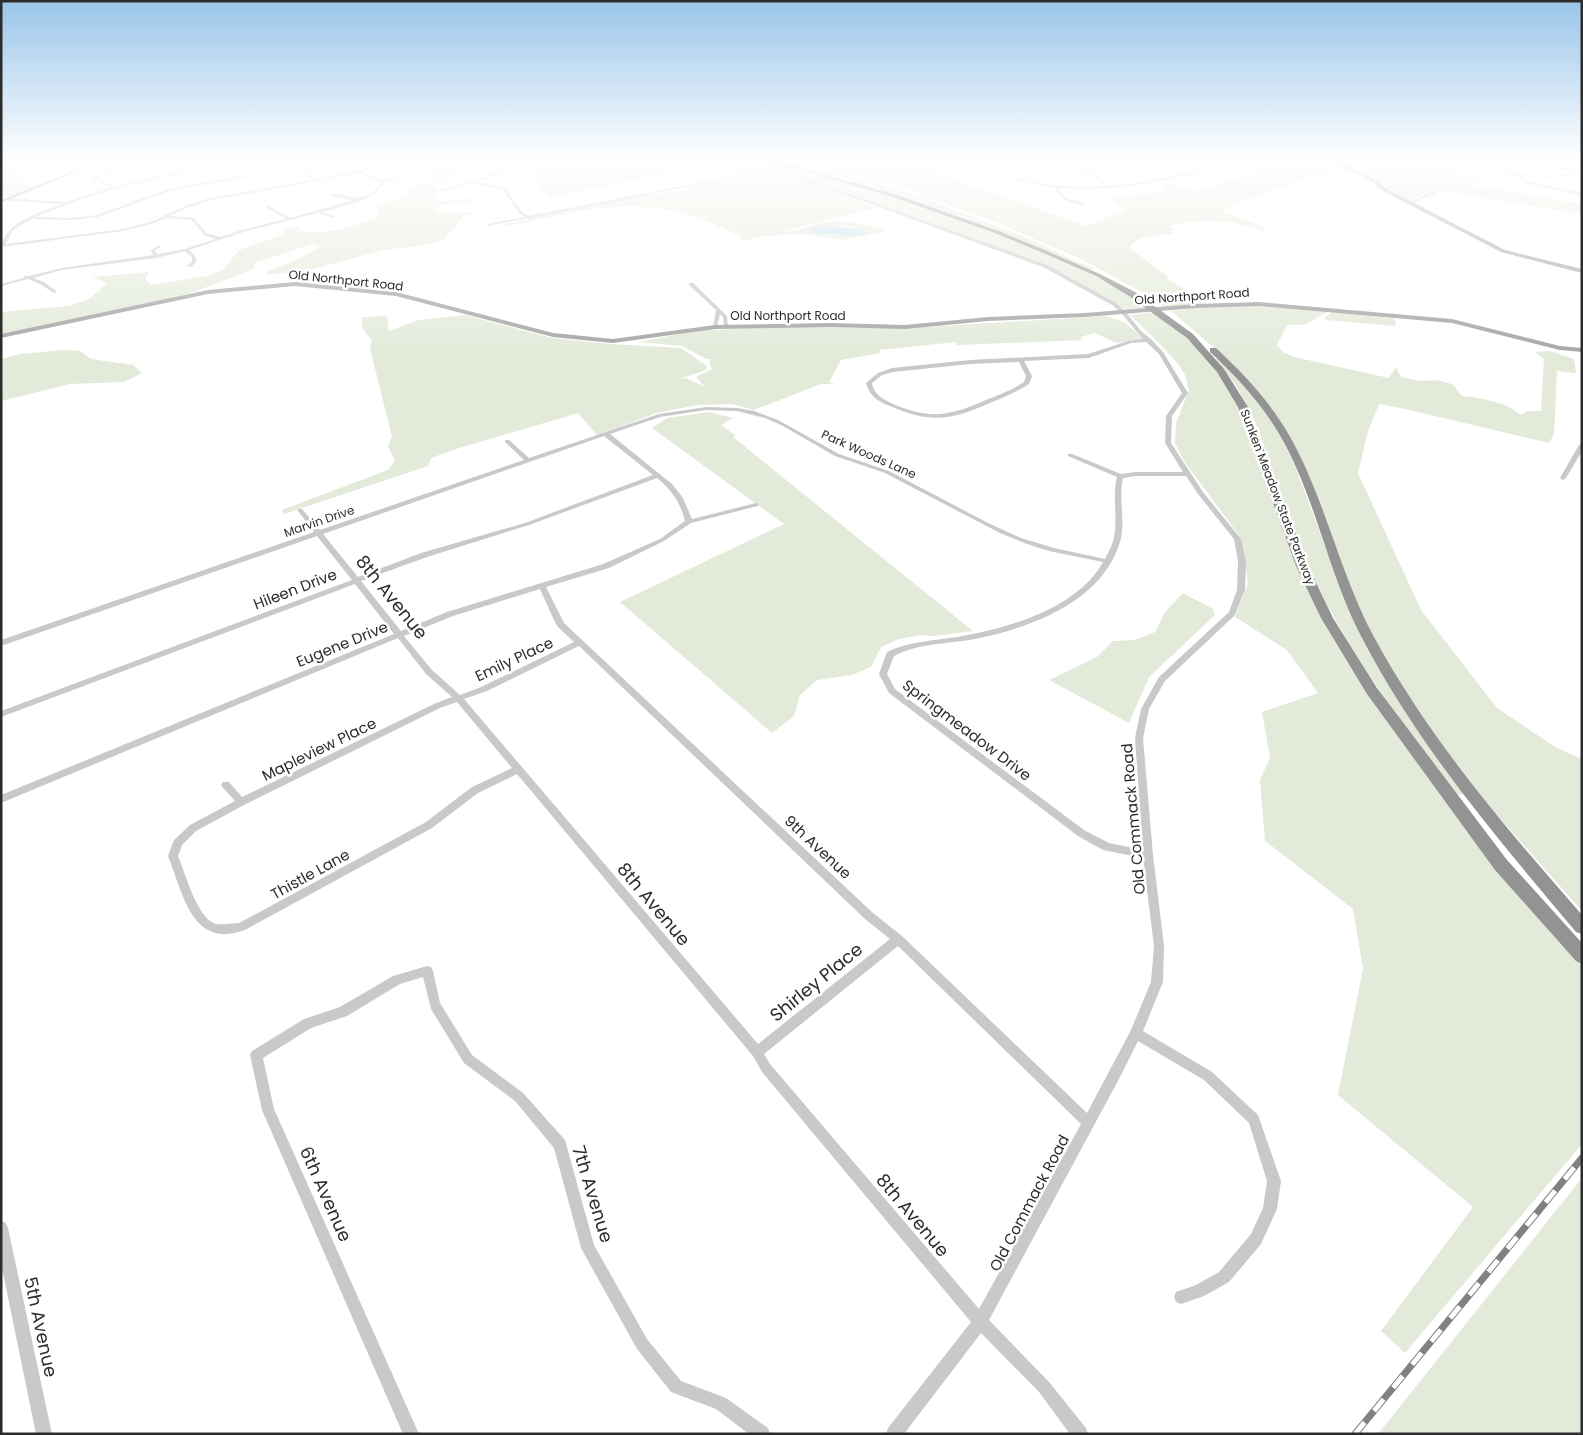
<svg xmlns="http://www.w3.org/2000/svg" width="1583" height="1435" font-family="Poppins,sans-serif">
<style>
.green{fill:#e3ead9;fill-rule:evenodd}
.water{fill:#c4deea}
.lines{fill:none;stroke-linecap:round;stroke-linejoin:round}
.minor{fill:#c9c9c9;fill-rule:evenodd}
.major{fill:#a4a4a4;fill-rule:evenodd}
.highway{fill:#939393;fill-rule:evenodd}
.rail-casing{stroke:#818181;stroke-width:7}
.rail{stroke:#fff;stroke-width:5;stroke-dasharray:15;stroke-linecap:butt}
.labels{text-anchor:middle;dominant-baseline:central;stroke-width:5;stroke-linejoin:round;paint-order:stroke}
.far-street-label{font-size:12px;fill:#2c2c2c;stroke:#fff}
.street-label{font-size:15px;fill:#2c2c2c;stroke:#fff}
.near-street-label{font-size:18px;fill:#2c2c2c;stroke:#fff}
</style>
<rect width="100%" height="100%" fill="#fff"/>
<g class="green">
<path d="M16,161h80c-18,7 -65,-1 -78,13l14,13 -18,8 -13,2v-11z"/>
<path d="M545,161h79l-10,2 2,1 -3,2 34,6 9,-1 24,-10 26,4 -156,32 -11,-13 -7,-4 -1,-2 4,-2 -4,-3c4,-6 7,-9 14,-12z"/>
<path d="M699,161c21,0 46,-3 68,0 28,4 56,15 83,23 104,29 209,66 300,124l-23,2 -78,-43 -229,-84 -51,-14z"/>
<path d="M773,161h27l121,36 101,39 72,33 -3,1c-102,-46 -209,-83 -318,-109z"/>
<path d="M807,161l98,1 181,64 42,-16 -20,-13 53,-5 4,-3 -5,-4 7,-2 27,7 -24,9 103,-33 -1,-5h60l33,10 12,-2 -13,-8h8l26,9 24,-5 48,10 14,7 -15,3 113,19v10l-143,-24 -30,10c-12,-4 -19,-11 -29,-18 -9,-6 -26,-7 -37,-10 -15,-5 -100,30 -120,37l1,3 44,17 -6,1c-31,-10 -60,-13 -92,-4l5,4 -3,4c-15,1 -34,1 -43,14l39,28 -1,2 36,24 5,1 -45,4 -23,-16 -55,-30 -87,-38 -95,-35z"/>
<path d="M477,164h8l-21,9 -19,5 -10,7 3,17 34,-4 -4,4 -28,3 -3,7 37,1 -10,2 -20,25 -13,4 -47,6 -78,21 -40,4 3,-5 28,-10 24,-14 -8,-2 -59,19 1,4 -6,4 -58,22 -76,19 -114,22v-22l68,-6 20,-7 18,-16 -15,-6 57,-5 -4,7 6,6 56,-9 16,-6 16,-20 45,-16 -1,-5 15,-3 1,4c21,8 57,-5 78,-12l1,-11 29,-12 2,-6 20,-7 4,-3 -4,-13 23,-1v5c10,2 17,-2 25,-6z"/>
<path d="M765,171c38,4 74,22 109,37l-90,23c14,2 27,-7 41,-9 18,-3 45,4 62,9l-45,9 -37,-6 -43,2 -20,5 -1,-5c-20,-8 -40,-19 -61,-24 -60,-14 -117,2 -175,15l-4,-2 147,-31 6,2zM819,226l34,1 7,9 -46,-3z"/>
<path d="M1210,306h64l53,6 -22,13h-18l-10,20 6,7 11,5 95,21 7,-11 5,10 19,4 16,-1 16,4 10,12c21,2 43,6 59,19l6,-4h14l3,-52 -9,-7 15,-1 24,8 2,14 -19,-2 -3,63 -5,9 -144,-34 -26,-5 -11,27 -10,42 63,137 76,98 58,39 27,12v152l-108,-122 -51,-67 -43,-72 -30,-63 -57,-144 -59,-78 -63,-54z"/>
<polygon points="1156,312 1196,347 1217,370 1237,402 1290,551 1317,607 1544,924 1582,966 1582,1144 1405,1353 1381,1331 1473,1207 1338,1095 1363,968 1353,909 1265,841 1260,780 1270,758 1262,712 1318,693 1287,650 1235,617 1248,584 1244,552 1238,534 1184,461 1175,443 1176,423 1189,390 1185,375 1178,364 1162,346 1130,315"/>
<polygon points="1332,312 1392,318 1395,320 1396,325 1393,326 1326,320 1324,318"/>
<polygon points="465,315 552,338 611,344 681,348 707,366 706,370 679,379 686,378 705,387 696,377 712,369 709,362 711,359 706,359 682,346 638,342 700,330 804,327 908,328 1106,316 1126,323 1144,339 1116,343 1095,333 1080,337 1083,340 957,345 956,342 879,350 881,353 841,360 829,382 835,384 821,384 754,410 732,404 697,405 657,413 597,435 578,413 456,449 431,458 428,466 284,514 282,510 388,470 395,461 388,446 392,437 370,348 372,341 362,328 362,317 387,316 389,331 418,320"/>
<polygon points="63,350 80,351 91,359 133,365 142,373 124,382 70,384 1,401 1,359 20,354"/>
<path d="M1215,359h5l15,15 32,40 15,25 13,27 50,133 119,195 -8,1c-59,-76 -115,-155 -155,-243 -23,-50 -31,-108 -59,-156 -7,-13 -17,-25 -27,-37z"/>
<polygon points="709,412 733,418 721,425 736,436 733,437 973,631 934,636 920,635 899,639 881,647 871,667 852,675 817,680 800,695 794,716 772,733 620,602 784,524 652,428 667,418"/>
<polygon points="1183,593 1213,609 1215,615 1149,677 1129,723 1049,680 1097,657 1113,641 1135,640 1155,632 1165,612"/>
<polygon points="1582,1178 1582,1434 1378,1434"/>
</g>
<polygon class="water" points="819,226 864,229 864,232 867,234 855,236 814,233 811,228"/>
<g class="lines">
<g class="minor">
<polygon points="11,161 15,161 1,182 1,178"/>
<path d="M158,161h8c-21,7 -53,1 -70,20l18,4v2l68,-16 52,-8 29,-2 -81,12 -49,11 -49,14 -49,19 38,1 24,-3 71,-26 47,-9 31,-4 2,1 -78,14 -72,26 -25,3 -38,-1 -2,-1 -20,12 -7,14 117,-15 30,-8 32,-15 24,-8 102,-18 -8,-9c8,-6 18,-11 29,-10l-19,6 -7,5 9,8 83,-19 -18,7 -18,4 19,8 19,-2 2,1 -18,3 1,1c-14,19 -41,23 -63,29l12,4v2l-16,-5 -71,18 -58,19 7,7v5l-5,5 -4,-1 5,-4v-5l-7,-6 -29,7 -94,12 -29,8 11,4 12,9v1l-2,1 -14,-9 -12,-5 -27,7v-2l23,-6v-2h5l33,-8 91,-13 -2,-5 9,-5 1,2 -6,3 2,4 28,-5 30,-10 -11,-4 -12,-15 -26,-2 -11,5 -32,8 -122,16c6,-27 38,-34 61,-43l-61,-4v-2l66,4 46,-15 -21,-6c15,-17 45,-18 66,-20zM358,173l23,10c-17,23 -28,12 -50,11v2l22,4 -63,18 -21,-12h-2v2l19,11 -41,10 -25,8 -14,-4 -12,-15 -24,-2 17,-8 24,-8 103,-18z"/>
<polygon points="515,161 519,161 500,173 478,182 505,188 521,211 529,216 759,171 761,172 532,218 530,219 528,218 488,226 487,224 525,217 519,213 503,190 474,183 431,193 429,192 463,184 486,176"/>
<path d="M695,161l24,4 62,5 20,6 246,89 69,38 9,8 16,20 10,8 12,13 25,41 -16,23 -1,27 32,49 38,47 5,22 -1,29 -10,25 -70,66 -16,28 -6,29 10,117 11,91 -1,36 -20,49 69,41 46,43 23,66 -4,28 -16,35 -32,38 -25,14 -23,8 -5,-2 -2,-5 2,-5 20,-7 23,-13 32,-38 12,-26 4,-27 -18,-58 -45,-43 -66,-39 -18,36 -131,243 60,62 37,46 2,6h-18l-31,-42 -58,-59 -77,101h-18l2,-6 83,-106 -209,-250 -9,-16 -236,-282 -39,19 -46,35 -187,102c-54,20 -62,-38 -77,-74l6,-16 16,-15 45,-24 -12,-13 -2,-3 2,-3h6l13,15 192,-93 18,-7 -26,-23 -28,-36 -397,165v-8l393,-161 -39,-50 -354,133v-6l351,-131 -35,-44 -316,110v-6l313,-108 -16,-21v-2h4l18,21 204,-70 -19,-18v-2h4l20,18 130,-44 47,-7 31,1 17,3 24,9 61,34 50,17 99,52 33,15 33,10 51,11c4,-8 8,-15 9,-22 4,-20 -2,-40 3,-60l-49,-21v-2h4l49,20 15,-2h47l-18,-29 1,-27 16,-23 -23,-39 -13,-12 -15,1 -42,15 -65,3 8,15 -3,8c-12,8 -25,13 -39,19 -39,17 -59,21 -100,3 -11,-4 -21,-10 -24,-23l12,-10 14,-5 78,-8 118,-6 40,-13 15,-2 -22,-26 -9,-8 -69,-38 -244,-89 -18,-6 -62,-5zM1019,362l7,14 -2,6c-12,8 -25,13 -38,18 -37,16 -55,20 -93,4 -10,-5 -19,-9 -21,-21l10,-8 11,-3 77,-8zM706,410l31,1 28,7 18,8 52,30 50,17 115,60 27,11 22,7 54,11c-26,47 -97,67 -146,75 -24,4 -47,4 -70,15l-8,22 10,19 189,143 25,14 40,8 11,88 -3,36 -20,48 -44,83 -185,-177 -29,-23 -309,-290 -18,-36 63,-19 55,-27 27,-18 67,-17 1,-1 -3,-2 -64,16 -9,-21 -11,-14 -62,-50 50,-17zM604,436l49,39 -128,48 -104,30 -63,24 -35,-43zM1136,476h50l12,18 36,45 4,22 -1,29 -8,22 -70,65 -18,32 -6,29 8,112 -34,-7 -25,-13 -189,-141 -8,-15 7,-18c25,-13 53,-12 81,-17 55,-11 127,-37 145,-97 6,-21 -2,-43 3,-64zM657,478c15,12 23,24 28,43l-25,18 -57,25 -156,48 -46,19 -40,-50 66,-24 102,-32zM540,589l14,31 4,7 16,15 -93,45 -21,8 -28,-25 -28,-34 49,-20zM579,646l286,273 25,20 -132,105 -294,-345 23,-8zM457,702l55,66 -40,19 -46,35 -187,101c-7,0 -16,2 -23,1 -19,-5 -31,-52 -38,-68l4,-11 14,-14 48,-26 196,-97zM898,946l183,178 -102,185 -209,-245 -6,-10z"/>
<path d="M961,161h5c22,7 44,16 67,21 25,5 50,5 75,4l-27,-17 -22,-8 23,6 31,-6 -28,7 25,18c39,-4 76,-12 113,-25h4c-39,20 -124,32 -167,27v4l8,7 16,4 -1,2 -17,-4 -9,-8 -1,-5 -34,-7z"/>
<path d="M1440,161h5c45,9 91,21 137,10v2c-21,5 -40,5 -61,3l1,3 8,3 52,11v2l-54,-11 -8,-3 -3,-5 -43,-7z"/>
<polygon points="1538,163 1574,170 1576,171 1574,172 1537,165"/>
<polygon points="1435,191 1438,192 1411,204 1408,203"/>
<polygon points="689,283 693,283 727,316 728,328 724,327 723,317 720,314 717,327 713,328 716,310 689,285"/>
<polygon points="1582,443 1582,451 1566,478 1563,480 1561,479 1560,478 1579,445"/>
<polygon points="427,966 431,967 433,971 440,1003 472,1055 523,1093 565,1140 594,1245 647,1339 681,1381 726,1398 768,1428 770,1434 749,1434 716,1409 671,1392 637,1349 581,1248 554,1148 515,1101 464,1063 431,1009 423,977 400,984 347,1016 311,1028 263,1058 274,1109 419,1434 403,1434 262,1110 250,1055 252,1051 304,1019 340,1007 393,976"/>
<polygon points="1,1221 6,1223 8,1228 52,1434 36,1434 1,1263"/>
</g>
<g class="major">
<polygon points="98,161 103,161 1,203 1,200"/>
<polygon points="1333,161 1338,161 1374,179 1389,190 1505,250 1582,269 1582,273 1501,252 1385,192 1370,181"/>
<polygon points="295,282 396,292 553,333 613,339 715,325 831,323 905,325 988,317 1085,313 1196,304 1259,302 1452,319 1560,346 1582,348 1582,352 1560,350 1452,323 1259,306 1196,308 1085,317 988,321 905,329 831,327 715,329 613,343 553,337 396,296 295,286 208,294 1,338 1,334 208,290"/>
</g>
<g class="highway">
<polygon points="767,161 775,161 894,194 996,230 1045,250 1100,274 1135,292 1193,334 1224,369 1248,407 1308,566 1333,618 1377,688 1507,860 1582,943 1582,964 1576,961 1495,870 1367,694 1321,618 1296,566 1238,407 1217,372 1187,338 1129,296 1096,276 1041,252 992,232 890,196"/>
<path d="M1210,348h6c28,26 54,54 73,87 36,63 50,137 85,202 56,103 131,190 208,278v19l-6,-2c-79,-94 -158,-186 -215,-296 -34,-65 -45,-140 -83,-204 -18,-30 -42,-56 -68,-80z"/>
</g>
<defs>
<polyline id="rail" points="1355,1434 1582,1158"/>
</defs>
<use href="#rail" class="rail-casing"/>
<use href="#rail" class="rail"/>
</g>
<linearGradient id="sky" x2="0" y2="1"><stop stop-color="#99c5e9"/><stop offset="0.44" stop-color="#fff"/><stop offset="1" stop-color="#fff" stop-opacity="0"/></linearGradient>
<rect width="1583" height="362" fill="url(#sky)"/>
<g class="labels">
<g class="far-street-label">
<text transform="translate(346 280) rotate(6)">Old Northport Road</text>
<text transform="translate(1192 296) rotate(-4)">Old Northport Road</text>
<text x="788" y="315">Old Northport Road</text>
<text transform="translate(869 454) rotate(24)">Park Woods Lane</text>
<text transform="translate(1278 497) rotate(69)">Sunken Meadow State Parkway</text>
<text transform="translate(319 521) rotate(-19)">Marvin Drive</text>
</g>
<g class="street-label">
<text transform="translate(295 589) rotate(-21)">Hileen Drive</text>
<text transform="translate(342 644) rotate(-22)">Eugene Drive</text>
<text transform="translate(514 659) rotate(-25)">Emily Place</text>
<text transform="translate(967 730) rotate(37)">Springmeadow Drive</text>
<text transform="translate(319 749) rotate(-26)">Mapleview Place</text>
<text transform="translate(1133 819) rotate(-95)">Old Commack Road</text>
<text transform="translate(818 847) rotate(43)">9th Avenue</text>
<text transform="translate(310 874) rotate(-29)">Thistle Lane</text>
<text transform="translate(1029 1203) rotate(-62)">Old Commack Road</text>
</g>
<g class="near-street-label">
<text transform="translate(392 597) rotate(51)">8th Avenue</text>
<text transform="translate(654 904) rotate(50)">8th Avenue</text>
<text transform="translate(816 982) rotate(-39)">Shirley Place</text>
<text transform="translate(326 1194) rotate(66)">6th Avenue</text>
<text transform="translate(593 1194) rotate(73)">7th Avenue</text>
<text transform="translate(913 1215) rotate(50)">8th Avenue</text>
<text transform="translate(41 1327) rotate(78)">5th Avenue</text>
</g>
</g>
<rect width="1583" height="1435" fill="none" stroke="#2c2c2c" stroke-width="5"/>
</svg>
